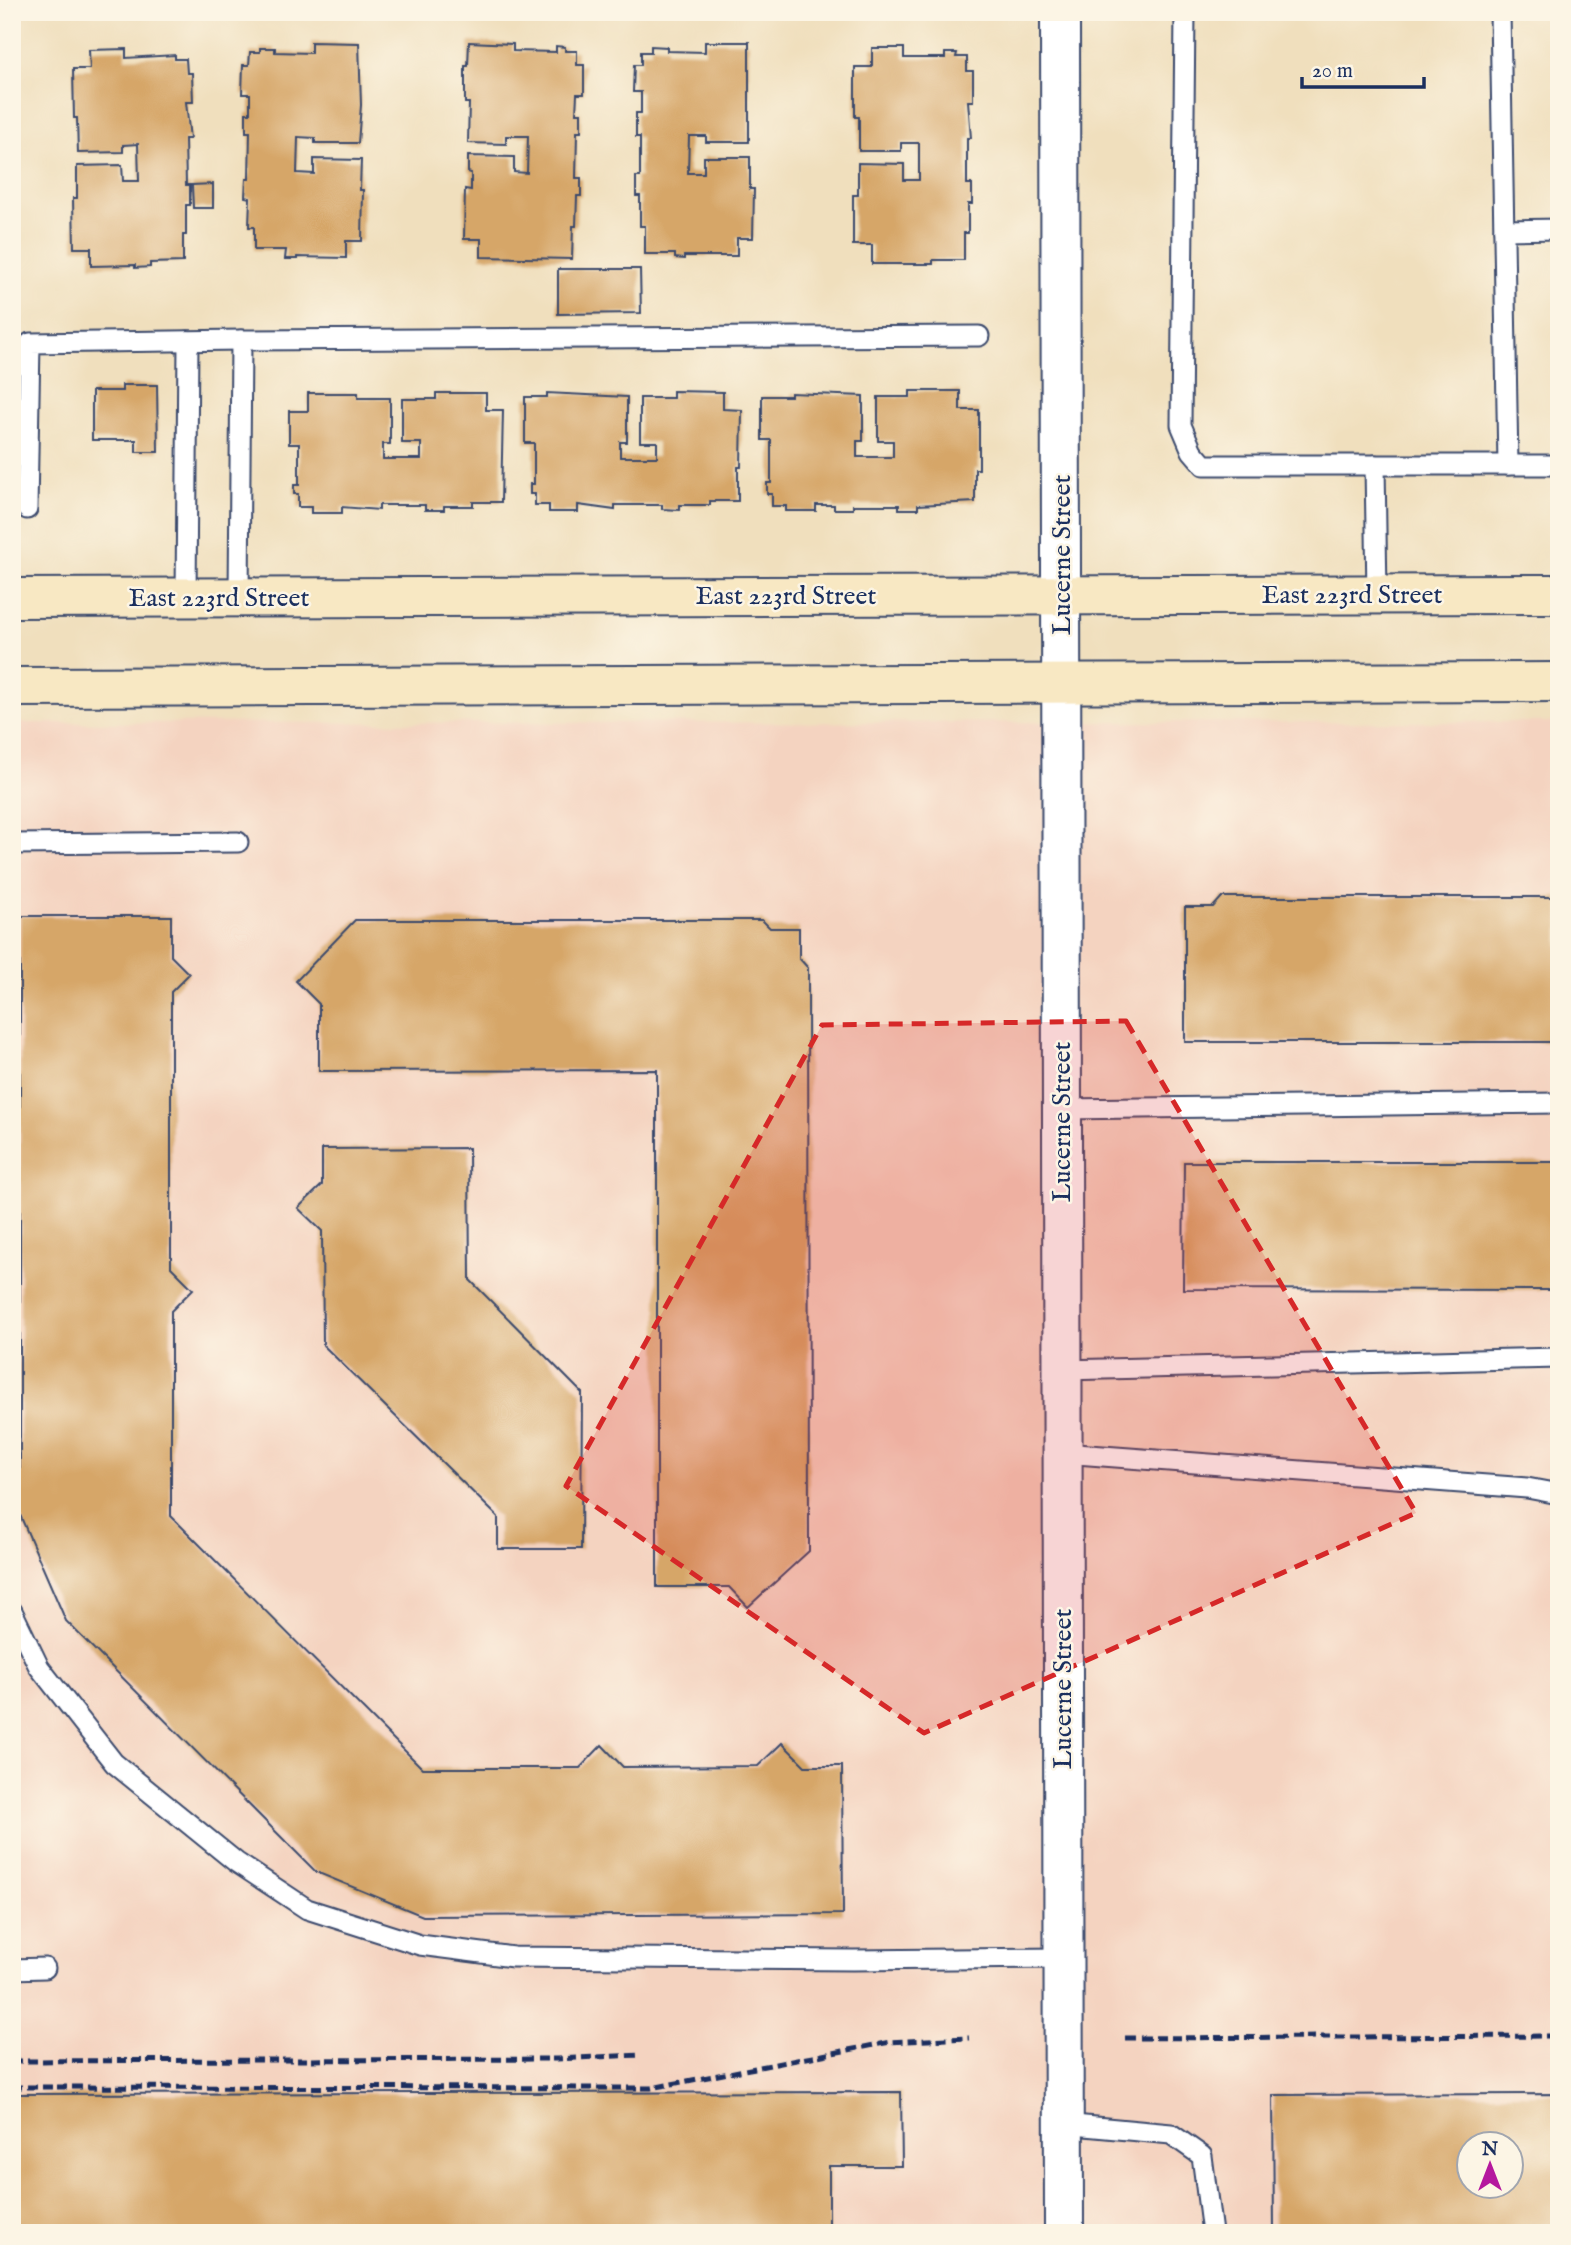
<svg xmlns="http://www.w3.org/2000/svg" width="1571" height="2245" font-family="'IM FELL English',serif">
<style>
.built{fill:#f4d3c0;fill-rule:evenodd}
.building{fill:#d6a667;fill-rule:evenodd}
.lines{fill:none;stroke-linecap:round;stroke-linejoin:round}
.service-casing{stroke:#3b496c;stroke-width:23}
.tertiary-casing{stroke:#3b496c;stroke-width:42}
.secondary-casing{stroke:#3b496c;stroke-width:42}
.service{stroke:#fff;stroke-width:19}
.tertiary{stroke:#fff;stroke-width:38}
.secondary{stroke:#f8e8c3;stroke-width:38}
.rail{stroke:#1b2f5e;stroke-width:5;stroke-dasharray:10 5;stroke-linecap:butt}
.marked{fill:#d62828;fill-opacity:0.2;stroke:#d62828;stroke-width:5;stroke-dasharray:14 9;stroke-linejoin:round}
.labels{text-anchor:middle;dominant-baseline:central;stroke-width:5;stroke-linejoin:round;paint-order:stroke}
.street-label{font-size:26px;fill:#1b2f5e;stroke:#fcf5e5}
</style>
<rect width="100%" height="100%" fill="#fcf5e5"/>
<filter id="ink" filterUnits="userSpaceOnUse"><feTurbulence type="fractalNoise" baseFrequency=".0143" numOctaves="2"/><feDisplacementMap in="SourceGraphic" scale="14" xChannelSelector="R" yChannelSelector="G"/><feConvolveMatrix kernelMatrix="1 2 1 2 8 2 1 2 1" color-interpolation-filters="sRGB"/></filter>
<filter id="wash" filterUnits="userSpaceOnUse"><feTurbulence type="fractalNoise" baseFrequency=".00686" numOctaves="4" result="noise"/><feDisplacementMap in="SourceGraphic" scale="28" xChannelSelector="R" yChannelSelector="G"/><feGaussianBlur stdDeviation="1.57" result="paint"/><feColorMatrix in="noise" values="0 0 0 0 0 0 0 0 0 0 0 0 0 0 0 0 0 1.4 0 .05"/><feComposite in="paint" operator="in"/></filter>
<g filter="url(#wash)">
<rect width="100%" height="100%" fill="#f0dfbd"/>
<path class="built" d="M1559,722v1511h-1547v-1510zM1470,2144h42v42h-42z"/>
<g id="blocks">
<g class="building">
<polygon points="939,12 964,12 964,17 939,18"/>
<polygon points="311,42 359,43 361,105 358,143 315,143 315,138 298,137 297,173 314,174 314,159 361,160 360,190 363,190 362,241 346,241 346,258 297,257 297,259 285,259 286,250 254,250 254,227 249,227 250,198 245,197 246,179 249,179 250,132 246,132 246,113 250,113 250,94 242,94 243,65 249,65 250,52 260,52 260,48 275,48 275,52 311,53"/>
<polygon points="469,42 513,44 513,51 556,52 556,46 565,47 565,51 577,51 577,65 584,65 584,94 577,94 576,113 581,113 581,132 577,132 576,178 581,178 581,196 577,196 576,226 573,226 572,259 481,257 481,239 464,239 465,189 471,190 471,173 468,172 468,156 514,157 514,172 527,173 528,136 506,136 506,144 468,143 469,103 465,103 465,66 468,66"/>
<polygon points="705,42 749,42 749,142 706,142 706,136 689,136 688,173 704,173 704,157 750,157 750,189 754,189 753,238 737,238 737,256 684,256 684,259 675,258 675,254 645,254 645,226 640,226 640,196 636,196 636,177 640,177 640,137 636,137 636,113 641,113 641,92 633,92 634,65 641,65 641,52 651,52 651,46 667,47 667,51 705,52"/>
<polygon points="872,48 904,48 904,58 945,58 945,53 957,53 956,57 967,57 967,71 973,71 973,101 968,101 971,138 967,138 967,184 972,184 972,204 968,204 968,233 964,233 964,260 933,260 933,264 872,264 872,245 853,245 853,195 858,195 858,163 904,164 904,180 919,180 919,143 901,143 901,151 859,151 859,117 855,117 855,67 872,67"/>
<polygon points="126,49 126,58 175,55 175,59 186,59 187,73 192,73 193,102 186,102 190,139 185,139 186,185 190,185 190,205 186,205 186,235 183,235 183,262 150,263 150,267 135,268 135,265 91,266 91,248 74,248 73,198 77,198 77,166 122,165 123,181 139,181 138,144 123,145 123,152 78,153 77,118 74,118 73,69 90,69 89,50"/>
<polygon points="213,184 213,208 193,208 192,185"/>
<polygon points="558,269 640,269 641,313 558,314"/>
<polygon points="122,385 157,385 158,452 136,452 136,440 92,440 92,391 122,391"/>
<polygon points="673,391 723,392 723,409 742,410 741,467 738,467 738,501 710,501 710,505 680,505 680,510 662,509 662,505 615,505 615,510 578,505 578,512 549,512 549,505 535,505 535,494 530,494 530,484 534,484 534,443 525,443 525,397 547,397 547,393 627,397 627,442 620,442 620,457 657,457 657,442 640,442 640,398 673,398"/>
<polygon points="910,391 960,391 960,410 979,410 979,469 975,469 975,502 918,505 918,509 899,509 899,505 853,505 853,509 834,509 834,505 816,505 816,511 786,511 786,506 772,506 772,494 767,494 767,483 771,483 771,440 762,440 762,396 791,396 791,393 863,396 863,441 857,441 857,457 893,457 893,441 878,441 878,397 910,397"/>
<polygon points="308,393 358,393 358,398 390,398 390,444 383,444 383,459 421,459 421,443 402,443 402,399 436,399 436,393 486,393 486,410 503,410 501,502 473,502 473,506 444,506 444,510 425,510 425,505 379,505 379,510 342,507 342,513 311,513 311,507 298,507 298,494 294,494 294,485 299,485 299,444 289,444 289,411 308,411"/>
<polygon points="1222,897 1559,897 1559,1042 1185,1042 1185,907 1213,907"/>
<polygon points="20,916 171,916 171,956 189,974 171,992 171,1267 193,1289 171,1311 171,1516 422,1768 580,1768 602,1745 623,1767 758,1766 782,1743 805,1766 842,1766 843,1914 423,1916 316,1872 66,1621 20,1515"/>
<polygon points="355,920 762,920 770,928 799,928 799,958 808,968 809,1551 748,1607 729,1587 657,1587 657,1070 319,1071 319,1004 296,981"/>
<polygon points="469,1148 470,1280 582,1393 581,1549 498,1549 498,1517 323,1345 322,1231 298,1208 322,1185 322,1149"/>
<polygon points="1184,1162 1559,1162 1559,1290 1183,1289"/>
<polygon points="901,2092 902,2166 829,2166 829,2233 12,2233 12,2094"/>
<path d="M1559,2094v139h-285l-1,-138zM1470,2144h42v42h-42z"/>
</g>
</g>
</g>
<g filter="url(#ink)">
<use href="#blocks" fill-opacity="0" stroke="#3b496c" stroke-width="2"/>
<g class="lines">
<defs>
<g id="service">
<polyline points="1185,12 1181,425 1192,451 1204,465 1559,465"/>
<polyline points="1500,12 1508,465"/>
<polyline points="1504,230 1559,229"/>
<polyline points="1375,465 1377,595"/>
<polyline points="27,509 30,343 241,340 979,336"/>
<polyline points="186,598 188,341"/>
<polyline points="239,598 241,340"/>
<polyline points="12,844 238,842"/>
<polyline points="1062,1109 1559,1103"/>
<polyline points="1063,1370 1559,1358"/>
<polyline points="1063,1453 1527,1488 1559,1494"/>
<polyline points="12,1611 39,1667 114,1763 236,1862 307,1909 420,1945 513,1957 853,1960 1063,1958"/>
<polyline points="12,1969 45,1968"/>
<polyline points="1063,2124 1171,2134 1202,2156 1212,2233"/>
</g>
<polyline id="tertiary" points="1060,12 1064,2233"/>
<g id="secondary">
<polyline points="12,598 1559,594"/>
<polyline points="12,687 1559,682"/>
</g>
</defs>
<use href="#service" class="service-casing"/>
<use href="#tertiary" class="tertiary-casing"/>
<use href="#secondary" class="secondary-casing"/>
<use href="#service" class="service"/>
<use href="#tertiary" class="tertiary"/>
<use href="#secondary" class="secondary"/>
<g class="rail">
<polyline points="1125,2038 1559,2036"/>
<polyline points="12,2061 556,2059 640,2055"/>
<polyline points="12,2087 651,2088 890,2042 969,2038"/>
</g>
</g>
</g>
<path class="marked" d="M1126,1021l290,492 -492,220 -358,-247 256,-461z"/>
<g class="labels">
<g class="street-label">
<text transform="translate(1062 555) rotate(-90)">Lucerne Street</text>
<text x="1352" y="595">East 223rd Street</text>
<text x="786" y="596">East 223rd Street</text>
<text x="219" y="598">East 223rd Street</text>
<text transform="translate(1062 1122) rotate(-90)">Lucerne Street</text>
<text transform="translate(1063 1689) rotate(-90)">Lucerne Street</text>
</g>
</g>
<rect width="1571" height="2245" fill="none" stroke="#fcf5e5" stroke-width="42"/>
<g transform="translate(1490 2165)"><circle r="33" fill="#fcf5e5" stroke="#a2a6af" stroke-width="2"/>
<path d="M0-5L12 26L0 18L-12 26Z" fill="#b5179e"/>
<text y="-10" font-size="19" font-weight="bold" text-anchor="middle" fill="#1b2f5e">N</text>
</g>
<path d="M1302 77v10h122v-10" fill="none" stroke="#1b2f5e" stroke-width="3.5"/>
<text x="1312" y="77" font-size="21" fill="#1b2f5e" stroke="#fcf5e5" stroke-width="5" paint-order="stroke">20 m</text>
</svg>
